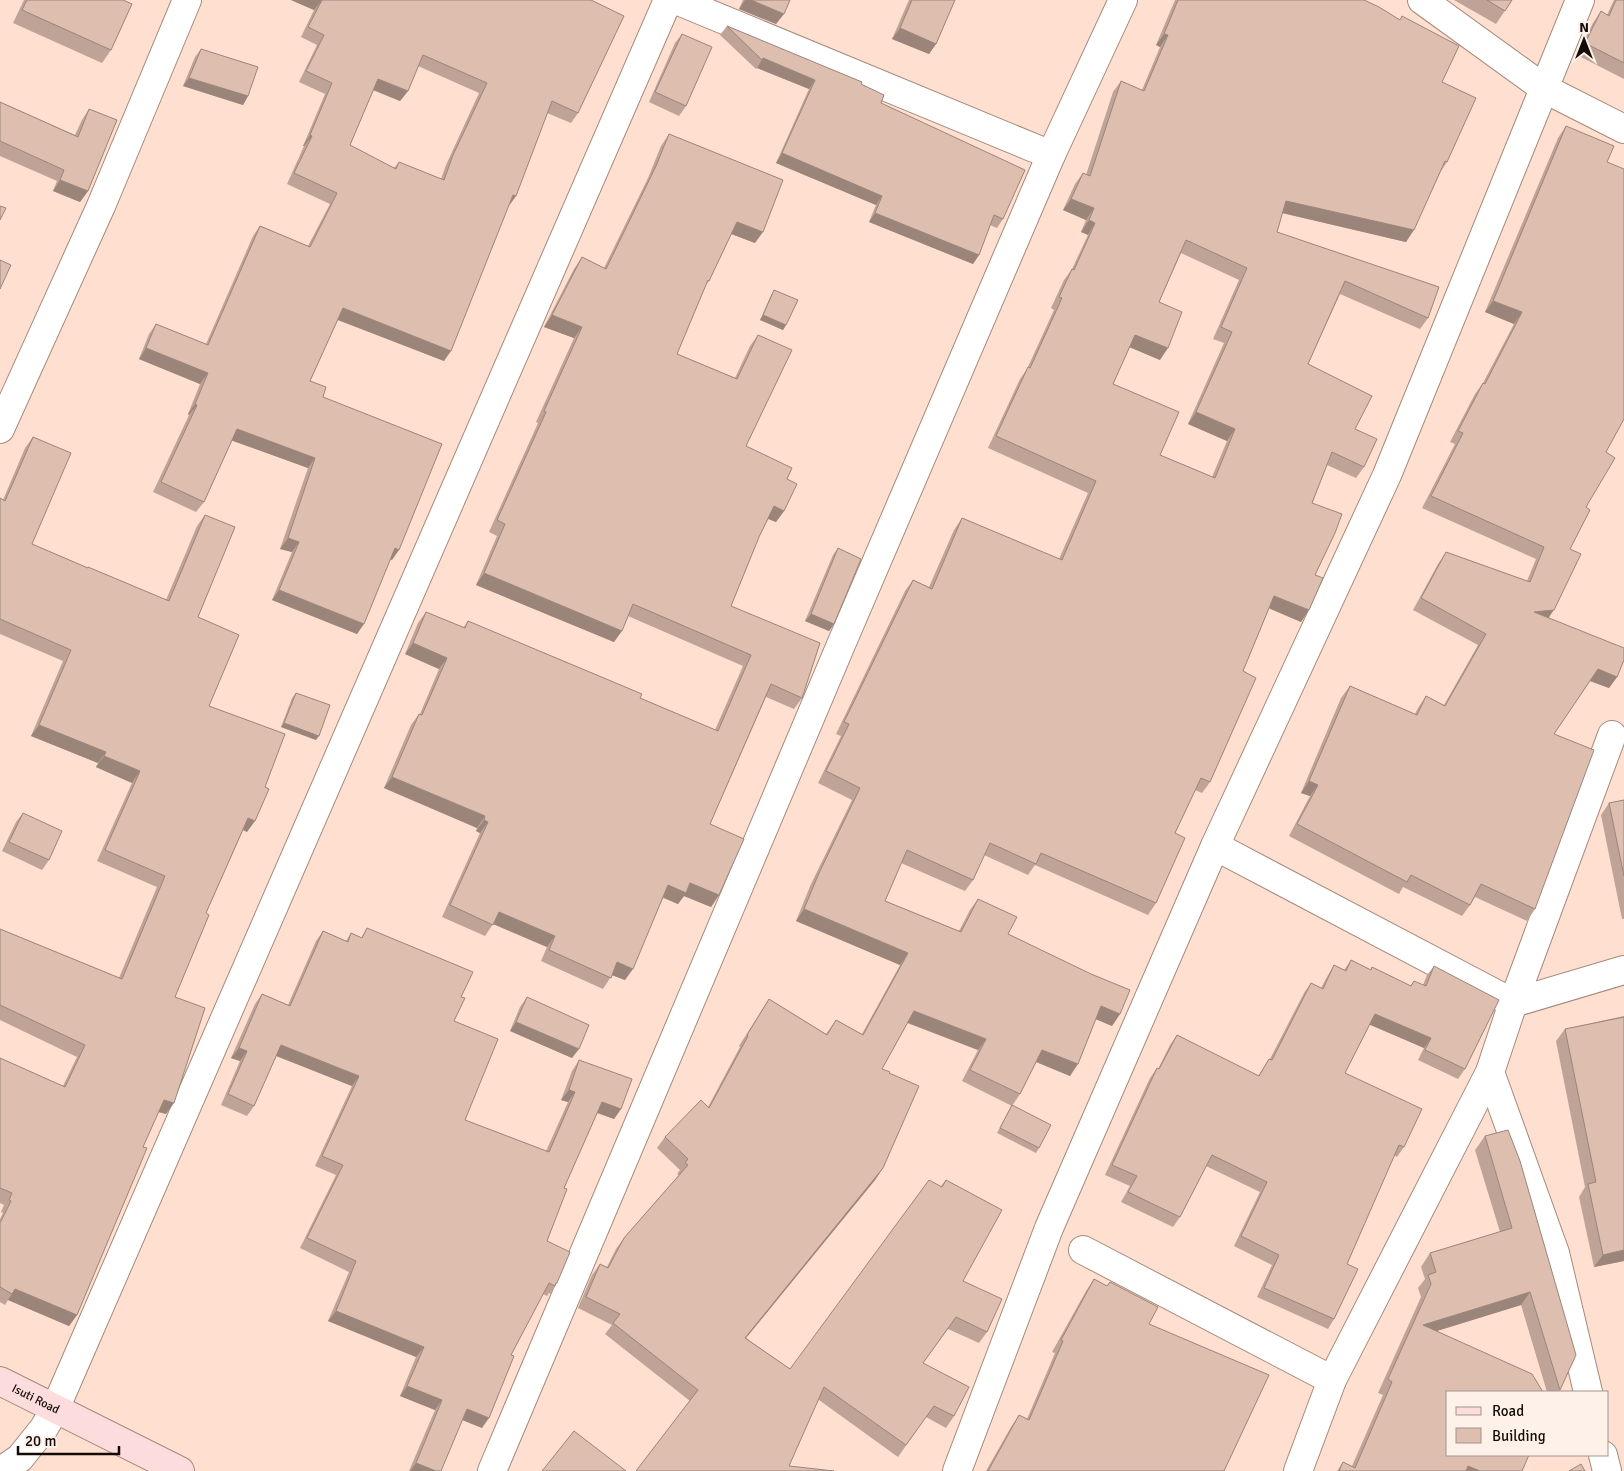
<svg xmlns="http://www.w3.org/2000/svg" width="1624" height="1471" font-family="Signika,sans-serif">
<style>
.lines{fill:none;stroke-linecap:round;stroke-linejoin:round}
.street-casing{stroke:#a6897a;stroke-width:30}
.secondary-casing{stroke:#a6897a;stroke-width:30}
.street{stroke:#fff;stroke-width:28}
.secondary{stroke:#fcdcdc;stroke-width:28}
.wall{fill:#bea396;fill-rule:evenodd}
.shaded-wall{fill:#9b857a}
.building{fill:#ddbeaf;stroke:#9b857a;fill-rule:evenodd}
.labels{text-anchor:middle;dominant-baseline:central;stroke-width:4.5;stroke-linejoin:round;paint-order:stroke}
.street-label{font-size:12px;fill:#150b06;stroke:#fef1ea}
</style>
<rect width="100%" height="100%" fill="#ffdfcf"/>
<g class="lines">
<defs>
<g id="street">
<polyline points="676,0 1051,155"/>
<polyline points="1422,0 1545,89 1624,129"/>
<polyline points="0,429 101,206 187,0"/>
<polyline points="1215,846 1513,1003 1624,970"/>
<polyline points="1490,1072 1555,1253 1588,1392"/>
<polyline points="1083,1250 1332,1380"/>
<polyline points="1603,1455 1607,1471"/>
<polyline points="1,1471 20,1458 44,1428 55,1409 668,0"/>
<polyline points="492,1471 840,647 1051,155 1123,0"/>
<polyline points="957,1471 1049,1228 1215,846 1387,475 1580,0"/>
<polyline points="1298,1471 1332,1380 1490,1072 1513,1003 1612,735"/>
</g>
<g id="secondary">
<path id="s1" d="M0,1381l180,90"/>
</g>
</defs>
<use href="#street" class="street-casing"/>
<use href="#secondary" class="secondary-casing"/>
<use href="#street" class="street"/>
<use href="#secondary" class="secondary"/>
</g>
<g class="wall">
<polygon points="24,0 123,0 111,50 102,63 13,23"/>
<path d="M291,0h300l-13,113 -7,10 -24,-10 -103,248 -106,-42 -28,62 13,16 69,163 -2,-1 -33,75 -85,-34 20,-48 -12,-3 28,-81 -76,-28 -28,62 -8,10 -43,-20 36,-77 -1,-1 12,-30 -61,-25 10,-25 7,-10 50,20 47,-108 7,-10 48,20 22,-42 -43,-20 17,-38h-1l22,-52 -26,-12 18,-37 -16,-8 13,-27zM418,66l61,27 -33,72 -5,14 -42,-17 -5,6 -44,-23 23,-55 27,11 8,-10z"/>
<polygon points="743,0 790,0 776,24 739,9"/>
<polygon points="909,0 955,0 936,44 929,54 892,39"/>
<path d="M1175,0h189l78,82 5,80 -6,9 -35,71 -124,-29 -5,19 151,86 -8,11 -80,-35 -32,70 47,65 9,38 -8,11 -29,-13 -15,38 3,72 -6,35 -8,12 -32,-14 -26,63 -33,111 -8,11 -7,-3 -20,43 -19,70 -8,12 -113,-50 -7,10 -44,-20 -11,25 -8,11 -64,-28 -16,38 74,30 11,-21 8,-11 30,35 112,80 -8,12 -16,-7 -26,57 -34,-14 -16,32 -8,12 -50,-25 16,-31 -71,-27 -25,46 7,4 -6,95 -8,12 -129,158 44,31 151,-183 5,-6 17,101 24,51 -8,11 -31,-14 -25,34 31,53 -8,12 -20,-11 -28,40 -79,-57 -183,71 54,-70 -85,-67 7,-9 -34,-17 14,-33 8,-11 7,3 9,-18 8,-11 55,-63 -2,-1 3,-4 -23,-22 8,-11 43,-30 32,-60 -1,-1 30,-47 57,35 10,-14 26,14 38,-69 -104,-44 15,-37 41,-84 -34,-17 23,-47 -5,-2 69,-143 8,-11 16,7 25,-57 8,-12 97,41 29,-66 -100,-45 32,-69 7,-10 27,-59 -3,-2 13,-28 8,-11 16,-34 -7,-3 5,-12 -23,-10 12,-26 8,-11 3,2 27,-83 8,-11 21,9 18,-43 -4,-2zM1181,253l58,27 -26,59 11,4 -36,81 39,17 -15,36 -52,-22 -47,-71 16,-37 31,13 -1,-58z"/>
<polygon points="1454,0 1512,0 1496,24"/>
<polygon points="1614,0 1624,0 1624,79 1577,55 1593,23 1601,11 1607,15"/>
<polygon points="727,26 861,84 1003,219 997,228 990,225 979,255 973,264 869,222 876,205 776,163 809,89 757,68 756,69 720,35"/>
<polygon points="682,34 686,106 679,116 649,102 675,43"/>
<polygon points="201,49 248,96 243,105 183,86 195,57"/>
<polygon points="0,102 75,135 82,120 89,109 88,191 80,202 53,191 57,181 0,156"/>
<polygon points="1566,126 1607,162 1606,452 1570,549 1549,618 1617,677 1609,688 1590,681 1554,734 1535,909 1527,921 1475,897 1470,905 1462,916 1403,887 1399,894 1289,836 1310,796 1301,793 1341,698 1350,686 1415,714 1418,708 1426,696 1444,705 1478,645 1413,610 1438,564 1446,552 1527,581 1536,559 1422,508 1455,444 1450,442 1475,394 1483,383 1514,324 1485,312 1558,138"/>
<polygon points="669,134 755,243 731,234 709,281 705,286 677,354 735,378 750,346 758,335 746,446 787,479 784,511 776,522 768,519 759,537 731,606 802,698 794,709 766,697 710,824 719,895 711,907 684,896 678,904 663,898 625,980 612,975 603,989 541,961 547,947 493,924 485,936 442,917 480,833 476,831 477,828 384,788 411,725 419,714 420,714 439,669 405,654 418,623 426,612 463,628 468,621 640,698 715,730 743,666 628,616 614,642 476,585 497,536 489,532 538,423 536,422 574,338 544,327 574,269 582,257 604,268 648,178 661,146"/>
<polygon points="774,290 786,325 783,330 760,320 771,295"/>
<polygon points="33,437 32,544 87,568 166,600 197,526 205,515 198,617 209,706 247,832 243,830 206,913 175,997 166,1114 158,1112 143,1147 77,1315 69,1326 8,1300 5,1305 0,1302 0,1219 3,1213 1,1212 4,1205 0,1203 0,1058 63,1086 77,1057 0,1020 0,929 119,978 157,887 97,861 132,783 96,767 98,763 31,736 63,661 0,634 0,498 3,500 25,448"/>
<polygon points="838,548 834,624 829,631 805,621 833,555"/>
<polygon points="296,693 316,740 281,727 292,698"/>
<polygon points="1624,800 1624,919 1622,919 1601,815 1609,803"/>
<polygon points="23,813 49,860 42,870 2,851 16,822"/>
<polygon points="367,928 461,997 454,1021 465,1120 546,1151 568,1102 561,1100 572,1071 579,1060 621,1109 614,1119 597,1113 564,1188 547,1241 557,1283 550,1294 549,1293 547,1296 543,1294 511,1355 482,1428 462,1420 441,1471 409,1471 435,1410 400,1396 416,1357 328,1321 349,1272 300,1248 336,1175 315,1166 352,1086 276,1056 254,1106 247,1116 221,1105 240,1061 231,1058 255,1004 262,994 288,1005 316,941 323,931 346,941 351,933 361,938"/>
<polygon points="1351,960 1370,970 1372,967 1410,986 1414,981 1423,985 1427,975 1434,966 1465,1069 1458,1079 1418,1060 1424,1048 1370,1024 1345,1073 1404,1147 1397,1157 1394,1155 1347,1264 1334,1319 1328,1329 1257,1297 1272,1265 1234,1246 1260,1192 1206,1166 1180,1217 1173,1227 1121,1202 1130,1186 1105,1175 1150,1078 1157,1068 1158,1069 1170,1045 1177,1035 1258,1076 1269,1059 1270,1059 1304,993 1311,983 1321,988 1328,975 1334,965 1344,970"/>
<polygon points="527,997 572,1058 510,1031 520,1007"/>
<polygon points="1624,1016 1624,1261 1594,1267 1579,1197 1585,1187 1556,1041 1565,1029"/>
<polygon points="1012,1105 1039,1148 1036,1153 997,1133 1009,1110"/>
<polygon points="1485,1136 1560,1390 1558,1392 1547,1392 1521,1305 1437,1331 1522,1471 1337,1471 1343,1462 1352,1466 1383,1395 1378,1393 1421,1297 1418,1288 1425,1279 1421,1267 1430,1253 1500,1232 1475,1150"/>
<polygon points="1094,1279 1107,1286 1110,1282 1149,1324 1224,1471 986,1471 1011,1427 1019,1415 1027,1419 1055,1353 1052,1352 1086,1291"/>
</g>
<g class="shaded-wall">
<polygon points="291,0 322,0 314,10"/>
<polygon points="745,0 751,0 784,14 776,24 739,9"/>
<polygon points="900,28 936,44 929,54 892,39"/>
<polygon points="1164,34 1168,35 1160,47 1156,45"/>
<polygon points="763,58 815,80 809,89 757,68"/>
<polygon points="189,78 248,96 243,105 183,86"/>
<polygon points="378,79 408,91 400,101 371,89"/>
<polygon points="310,135 312,136 304,146 303,146"/>
<polygon points="782,153 882,196 876,205 776,163"/>
<polygon points="60,180 88,191 80,202 53,191"/>
<polygon points="513,195 516,196 509,206"/>
<polygon points="1071,199 1094,208 1086,220 1063,210"/>
<polygon points="1286,201 1414,230 1406,242 1278,212"/>
<polygon points="875,213 979,255 973,264 869,222"/>
<polygon points="1089,220 1095,223 1088,235 1081,232"/>
<polygon points="737,222 763,232 755,243 729,233"/>
<polygon points="1493,301 1522,312 1514,324 1485,312"/>
<polygon points="343,308 451,351 444,361 335,319"/>
<polygon points="552,315 582,327 574,338 544,327"/>
<polygon points="763,315 786,325 783,330 760,320"/>
<polygon points="1135,335 1168,348 1160,360 1127,346"/>
<polygon points="146,348 208,373 200,384 139,359"/>
<polygon points="195,404 197,405 189,415 188,414"/>
<polygon points="1196,412 1235,429 1227,441 1188,424"/>
<polygon points="237,429 315,458 308,468 230,440"/>
<polygon points="774,506 784,511 776,522 766,518"/>
<polygon points="288,538 299,542 292,552 280,549"/>
<polygon points="395,548 399,550 392,560 388,558"/>
<polygon points="484,573 622,631 614,642 476,585"/>
<polygon points="279,590 364,624 357,634 272,600"/>
<polygon points="1274,596 1309,610 1301,622 1266,607"/>
<polygon points="1554,610 1546,621 1534,612"/>
<polygon points="811,614 834,624 829,631 805,621"/>
<polygon points="413,643 447,658 439,669 405,654"/>
<polygon points="1598,669 1617,677 1609,688 1590,681"/>
<polygon points="284,723 319,736 316,740 281,727"/>
<polygon points="39,725 106,752 98,763 31,736"/>
<polygon points="104,756 140,771 132,783 96,767"/>
<polygon points="392,777 485,816 477,828 384,788"/>
<polygon points="1309,781 1318,785 1310,796 1301,793"/>
<polygon points="248,818 255,821 247,832 241,829"/>
<polygon points="484,820 488,822 480,833 476,831"/>
<polygon points="690,883 719,895 711,907 684,896 678,904 660,896 668,885"/>
<polygon points="804,909 908,953 900,965 796,921"/>
<polygon points="499,912 555,936 547,947 491,923"/>
<polygon points="617,962 633,969 625,980 609,974"/>
<polygon points="1101,1006 1120,1014 1112,1026 1093,1018"/>
<polygon points="914,1011 986,1039 978,1050 906,1022"/>
<polygon points="1375,1014 1431,1038 1424,1048 1368,1024"/>
<polygon points="516,1022 579,1049 572,1058 510,1031"/>
<polygon points="281,1045 359,1076 352,1086 274,1055"/>
<polygon points="239,1048 247,1051 240,1061 231,1058"/>
<polygon points="1042,1050 1078,1064 1070,1076 1034,1061"/>
<polygon points="569,1090 575,1092 568,1102 561,1100"/>
<polygon points="164,1100 174,1103 166,1114 156,1111"/>
<polygon points="602,1102 621,1109 614,1119 595,1112"/>
<polygon points="883,1168 875,1180 737,1349 745,1338"/>
<polygon points="1624,1250 1624,1261 1594,1267 1603,1255"/>
<polygon points="15,1289 77,1315 69,1326 8,1300"/>
<polygon points="1530,1292 1521,1305 1414,1338 1423,1325"/>
<polygon points="336,1311 424,1347 416,1357 328,1321"/>
<polygon points="407,1386 442,1400 435,1410 400,1396"/>
<polygon points="467,1409 489,1418 482,1428 460,1419"/>
<polygon points="416,1463 436,1471 410,1471"/>
<polygon points="1468,1466 1480,1471 1465,1471"/>
</g>
<g class="building">
<polygon points="27,0 123,0 132,4 111,50 22,10"/>
<path d="M322,0h269l33,16 -46,97 -26,-12 -36,95 -3,-1 -62,156 -108,-43 -33,73 16,6 -3,10 119,47 -43,106 -4,-2 -31,76 -85,-34 20,-48 -11,-4 27,-80 -78,-29 -33,73 -43,-20 36,-77 -2,-1 13,-31 -62,-25 10,-24 52,21 52,-119 50,21 27,-54 -43,-20 18,-37 -2,-1 22,-52 -26,-12 18,-36 -16,-8zM423,55l64,28 -34,72 -9,25 -45,-18 -3,7 -46,-24 28,-66 30,12z"/>
<polygon points="751,0 790,0 784,14"/>
<polygon points="912,0 955,0 936,44 900,28"/>
<path d="M1178,0h186l15,7 21,13 2,-4 57,30 -17,36 34,16 -29,64 -2,-1 -31,69 -128,-29 -9,31 162,55 -11,31 -83,-37 -37,83 64,32 -17,33 22,10 -13,28 -32,-15 -20,51 30,11 -7,19 -20,42 8,3 -14,32 -35,-14 -31,75 13,7 -46,104 -9,-4 -26,55 10,5 -29,65 -115,-50 -5,11 -46,-21 -17,37 -66,-30 -22,51 76,31 17,-33 39,18 -9,17 83,40 39,16 -10,24 -19,-8 -23,58 -36,-14 -22,44 -50,-24 16,-31 -72,-28 -32,58 8,3 -1,1 30,13 -36,82 -138,170 45,31 139,-189 13,7 4,-7 56,30 -39,71 39,18 -15,33 -31,-15 -33,46 46,24 -15,29 -20,-10 -28,39 -82,-58 -35,79 45,5h-198l62,-81 -85,-67 7,-9 -34,-17 14,-33 8,4 16,-30 64,-73 -3,-2 3,-4 -23,-22 36,-37 8,8 39,-72 -1,-1 22,-36 58,36 9,-15 27,15 45,-82 -104,-44 15,-36 41,-85 -34,-17 23,-47 -5,-2 69,-142 19,9 30,-71 100,42 34,-79 -100,-45 32,-69 2,1 32,-70 -3,-1 13,-28 2,1 21,-47 -6,-3 5,-12 -23,-9 12,-26 7,3 31,-95 23,10 24,-56 -4,-1zM1186,240l61,28 -26,59 11,5 -36,80 39,17 -20,49 -55,-23 19,-43 -66,-28 22,-49 33,13 14,-36 -23,-10z"/>
<polygon points="1487,0 1512,0 1505,11"/>
<polygon points="1616,0 1624,0 1624,63 1585,43 1601,11 1609,16"/>
<polygon points="727,26 862,82 861,84 884,95 881,103 1025,170 1003,219 994,215 979,255 875,213 882,196 782,153 815,80 763,58 762,60"/>
<polygon points="682,34 712,47 686,106 655,92"/>
<polygon points="201,49 258,67 248,96 189,78"/>
<polygon points="0,102 78,137 89,109 117,120 88,191 60,180 64,170 0,141"/>
<polygon points="1566,126 1614,146 1607,162 1624,169 1624,419 1606,452 1615,458 1586,507 1590,510 1570,549 1581,554 1554,610 1534,612 1624,648 1624,660 1617,677 1598,669 1554,734 1594,750 1535,909 1481,884 1470,905 1411,875 1407,882 1297,824 1318,785 1309,781 1350,686 1417,715 1426,696 1445,706 1486,634 1421,598 1446,552 1530,582 1544,547 1431,496 1463,433 1458,431 1483,383 1485,384 1522,312 1493,301"/>
<polygon points="669,134 783,180 763,232 737,222 709,281 708,280 677,354 737,379 758,335 792,350 746,446 792,468 787,479 797,484 784,511 774,506 759,537 731,606 820,643 802,698 771,684 710,824 744,839 719,895 690,883 686,893 668,885 633,969 617,962 611,978 549,950 555,936 499,912 493,925 450,905 488,822 484,820 485,816 392,777 419,714 422,715 447,658 413,643 426,612 465,628 468,621 642,694 640,698 718,731 751,655 633,604 622,631 484,573 505,524 497,520 546,412 544,411 582,327 552,315 582,257 606,269 656,166"/>
<polygon points="0,206 6,208 0,220"/>
<polygon points="0,260 11,265 0,289"/>
<polygon points="774,290 798,300 786,325 763,315"/>
<polygon points="33,437 71,453 32,544 88,568 88,567 169,601 205,515 235,527 198,617 239,635 209,706 285,734 265,787 269,789 255,821 248,818 206,913 209,915 175,997 205,1008 174,1103 164,1100 143,1147 147,1148 77,1315 15,1289 12,1294 0,1287 0,1223 11,1201 9,1200 12,1193 0,1188 0,1058 65,1087 85,1045 0,1005 0,929 122,979 165,876 105,850 140,771 104,756 106,752 39,725 71,650 0,619 0,498 5,501"/>
<polygon points="838,548 861,559 834,624 811,614"/>
<polygon points="296,693 330,705 319,736 284,723"/>
<polygon points="1624,800 1624,876 1609,803"/>
<polygon points="23,813 62,831 49,860 9,842"/>
<polygon points="367,928 473,972 461,997 465,998 454,1021 498,1039 465,1120 549,1152 575,1092 569,1090 579,1060 632,1079 621,1109 602,1102 564,1188 567,1189 547,1241 570,1252 557,1283 556,1283 555,1286 549,1283 511,1355 514,1356 489,1418 467,1409 441,1471 436,1471 416,1463 442,1400 407,1386 424,1347 336,1311 356,1261 307,1238 343,1165 322,1156 359,1076 281,1045 254,1106 228,1094 247,1051 239,1048 262,994 290,1006 323,931 348,942 351,933 362,938"/>
<polygon points="1351,960 1371,970 1372,967 1411,986 1414,981 1426,986 1434,966 1499,1000 1465,1069 1425,1050 1431,1038 1375,1014 1345,1073 1422,1109 1404,1147 1399,1145 1347,1264 1358,1269 1334,1319 1264,1288 1279,1255 1241,1236 1267,1182 1212,1155 1180,1217 1128,1192 1137,1176 1112,1165 1157,1068 1159,1069 1177,1035 1259,1076 1269,1059 1272,1060 1311,983 1323,989 1334,965 1346,971"/>
<polygon points="527,997 589,1025 579,1049 516,1022"/>
<polygon points="1624,1017 1624,1250 1603,1255 1588,1184 1596,1182 1565,1029"/>
<polygon points="1012,1105 1051,1125 1039,1148 1000,1128"/>
<polygon points="1508,1130 1520,1161 1576,1355 1560,1390 1530,1292 1423,1325 1532,1374 1543,1392 1448,1392 1448,1455 1529,1455 1522,1471 1480,1471 1468,1466 1466,1471 1339,1471 1343,1462 1355,1468 1392,1382 1388,1379 1431,1284 1428,1275 1436,1272 1430,1253 1512,1228 1485,1136"/>
<polygon points="1094,1279 1107,1286 1110,1282 1158,1307 1149,1324 1269,1375 1224,1471 988,1471 1019,1415 1029,1420 1063,1341 1061,1340"/>
<polygon points="574,1431 626,1471 542,1471"/>
<polygon points="1581,1464 1585,1471 1569,1471"/>
</g>
<g class="labels">
<g class="street-label">
<text stroke="none"><textPath href="#s1" startOffset="40">Isuti Road</textPath></text>
</g>
</g>
<rect x="1446" y="1391" width="162" height="65" fill="#fef1ea" stroke="#a1958f"/>
<rect x="1456" y="1407" width="25" height="8" fill="#fcdcdc" stroke="#a1958f"/>
<text x="1492" y="1416" font-size="15" fill="#150b06">Road</text>
<rect x="1456" y="1428" width="25" height="15" fill="#ddbeaf" stroke="#a1958f"/>
<text x="1492" y="1441" font-size="15" fill="#150b06">Building</text>
<g transform="translate(1584 40)" stroke="#fef1ea" stroke-width="4" paint-order="stroke">
<path d="M0-4L9 19L0 12L-9 19Z" fill="#150b06"/>
<text y="-8" font-size="14" font-weight="bold" text-anchor="middle" fill="#150b06">N</text>
</g>
<path d="M18 1446v8h101v-8" fill="none" stroke="#150b06" stroke-width="2.5"/>
<text x="25" y="1446" font-size="15" fill="#150b06" stroke="#fef1ea" stroke-width="4" paint-order="stroke">20 m</text>
</svg>
